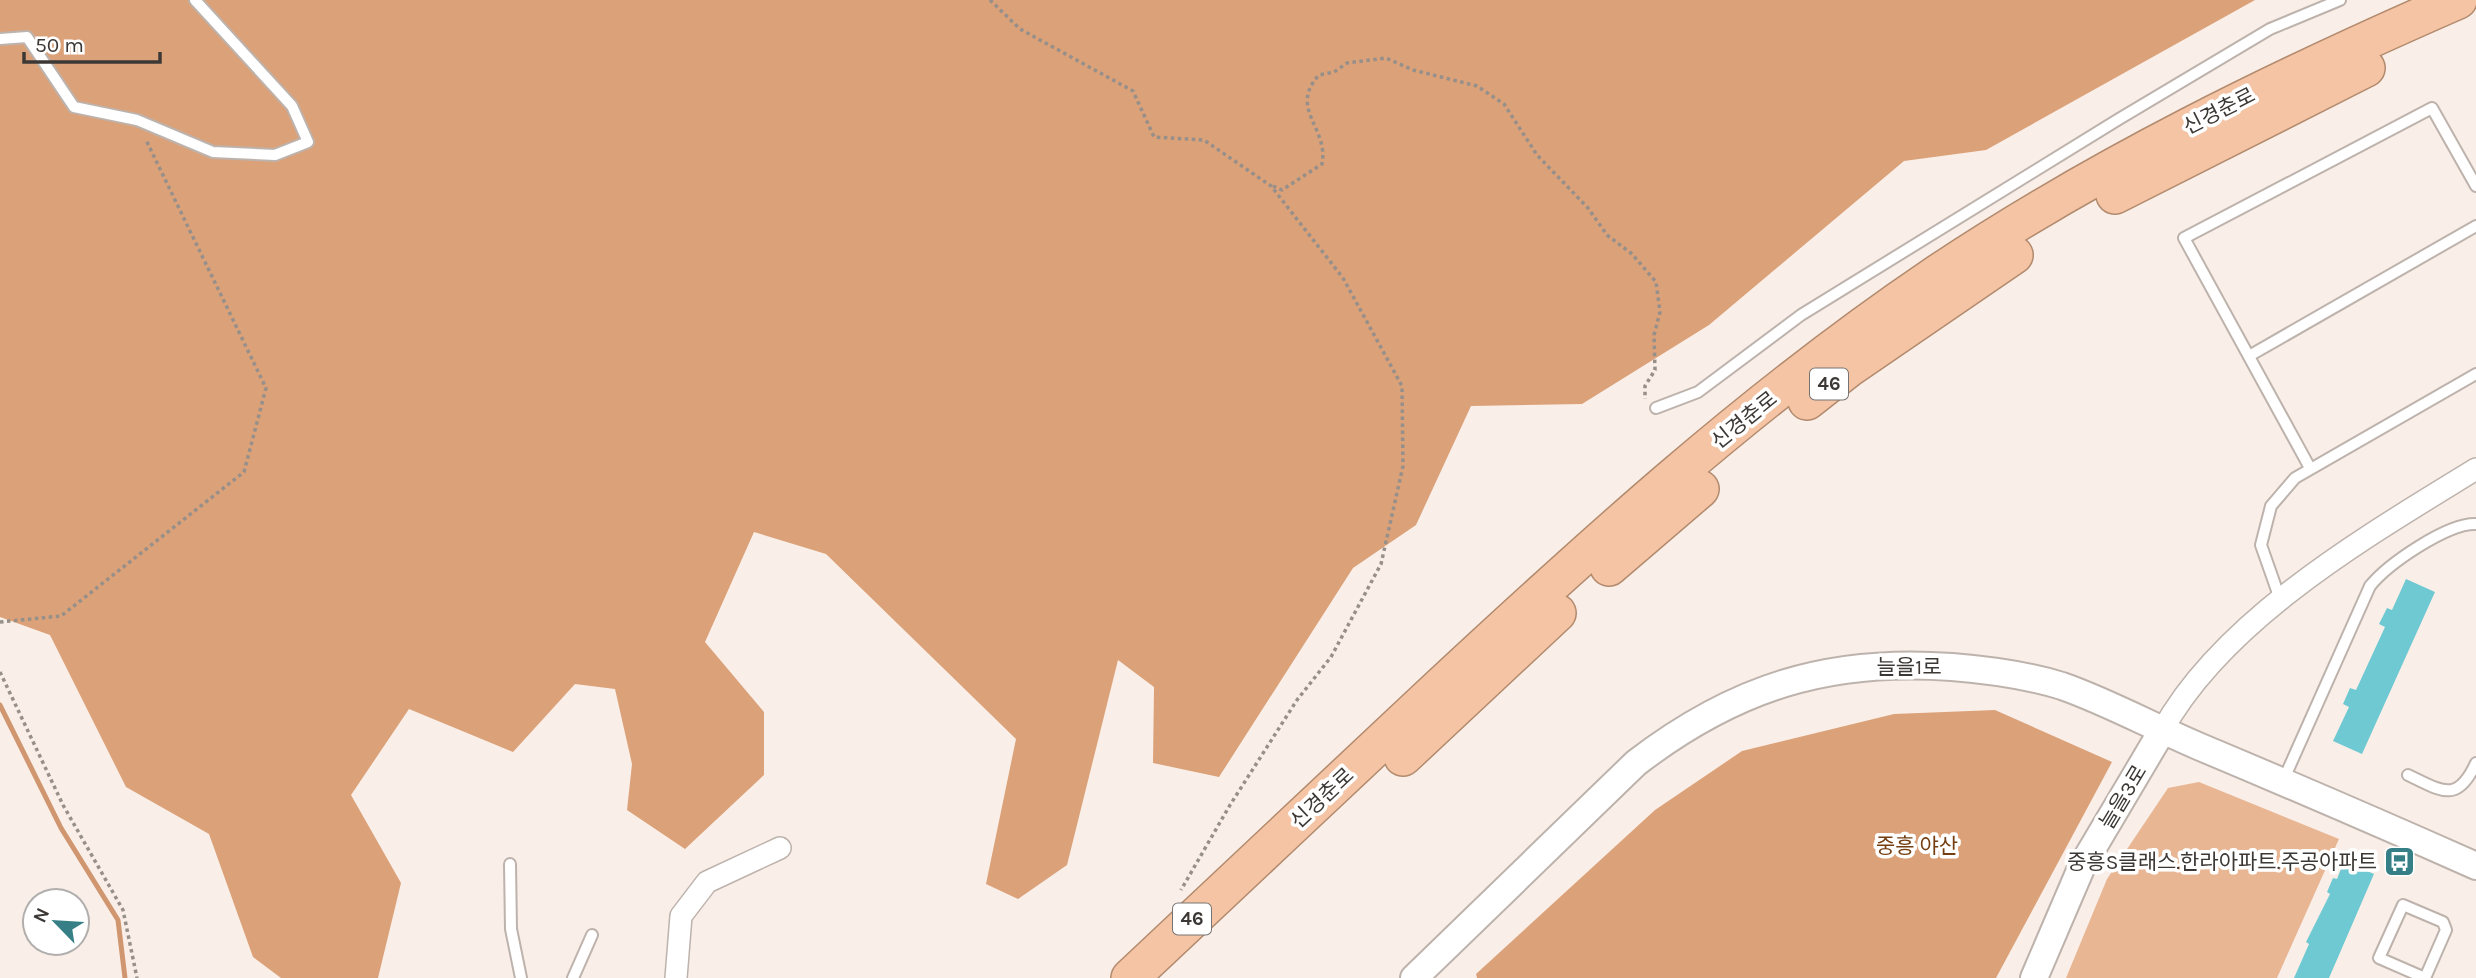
<svg xmlns="http://www.w3.org/2000/svg" width="2476" height="978" font-family="Karla,'Noto Sans KR',sans-serif">
<style>
.green{fill:#e8b693}
.forest{fill:#dba179}
.lines{fill:none;stroke-linecap:round;stroke-linejoin:round}
.stream{stroke:#cf966f;stroke-width:5}
.building{fill:#6fc9d2}
.service-casing{stroke:#bdb3ac;stroke-width:14}
.minor-casing{stroke:#bdb3ac;stroke-width:24}
.tertiary-casing{stroke:#bdb3ac;stroke-width:30}
.trunk-casing{stroke:#b28a6e;stroke-width:40}
.path{stroke:#968f8a;stroke-width:3.5;stroke-dasharray:3.5 3.5;stroke-linecap:butt}
.service{stroke:#fff;stroke-width:10}
.minor{stroke:#fff;stroke-width:21}
.tertiary{stroke:#fff;stroke-width:26}
.trunk{stroke:#f4c4a4;stroke-width:37}
.labels{text-anchor:middle;dominant-baseline:central;stroke-width:7;stroke-linejoin:round;paint-order:stroke}
.shield{fill:#fff;stroke:#767472;stroke-width:2}
.shield-label{font-size:19px;font-weight:bold;fill:#3c3835}
.street-label{font-size:21px;fill:#3c3835;stroke:#fff}
.park-label{font-size:21px;fill:#743e10;stroke:#fff}
.poi-label{font-size:21px;fill:#3c3835;stroke:#fff;text-anchor:end}
</style>
<rect width="100%" height="100%" fill="#faefe8"/>
<polygon class="green" points="2199,782 2339,839 2277,978 2066,978 2107,879 2168,788"/>
<g class="forest">
<polygon points="0,0 2255,0 1986,150 1904,161 1709,325 1582,404 1471,406 1416,525 1353,568 1219,777 1153,763 1154,687 1118,660 1067,865 1018,899 986,884 1016,739 826,554 754,532 705,642 764,712 764,775 685,849 627,810 632,764 615,689 575,684 513,752 409,709 351,795 401,883 378,978 281,978 253,957 209,834 126,787 50,635 0,617"/>
<polygon points="1995,710 2112,762 1996,978 1477,978 1476,974 1655,810 1742,751 1894,714"/>
</g>
<g class="lines">
<polyline class="stream" points="0,705 61,828 118,920 125,978"/>
</g>
<g class="building">
<polygon points="2406,579 2435,592 2362,754 2333,741 2349,707 2343,704 2350,688 2356,690 2385,627 2379,624 2387,608 2392,610"/>
<polygon points="2344,861 2374,874 2329,978 2294,978 2309,944 2306,942 2330,894 2327,892 2333,878 2337,879"/>
</g>
<g class="lines">
<defs>
<g id="service">
<polyline points="0,39 27,37 74,107 137,120 213,152 275,155 308,142 292,106 195,0"/>
<polyline points="2249,356 2476,226"/>
<polyline points="1656,408 1698,392 1801,315 2119,119 2270,29 2340,0"/>
<polyline points="2310,468 2184,238 2432,108 2476,186"/>
<polyline points="2280,599 2261,545 2271,506 2295,478 2476,374"/>
<path d="M2408,775c34,16 49,29 68,-12"/>
<path d="M2283,781l87,-195c18,-22 77,-63 106,-62"/>
<polyline points="510,864 511,929 521,978"/>
<polygon points="2403,905 2443,922 2446,930 2425,978 2379,958"/>
<polyline points="573,978 592,935"/>
</g>
<g id="minor">
<path d="M2162,731c62,-113 207,-196 314,-262"/>
<polyline points="676,978 681,916 707,882 780,848"/>
</g>
<g id="tertiary">
<path d="M1414,978l222,-215c99,-76 193,-105 316,-96 37,3 75,8 110,19 46,16 91,41 136,60 93,39 186,79 278,120"/>
<polyline points="2034,978 2082,866 2162,731"/>
</g>
<g id="trunk">
<polyline points="2115,195 2366,68"/>
<polyline points="1807,401 1849,368 2014,255"/>
<polyline points="1609,567 1700,489"/>
<polyline points="1403,757 1557,613"/>
<path d="M1130,978c99,-94 199,-186 298,-280 160,-149 324,-299 506,-422 164,-110 343,-197 524,-276"/>
</g>
</defs>
<use href="#service" class="service-casing"/>
<use href="#minor" class="minor-casing"/>
<use href="#tertiary" class="tertiary-casing"/>
<use href="#trunk" class="trunk-casing"/>
<g class="path">
<polyline points="990,0 1020,29 1133,91 1154,137 1204,140 1271,186 1343,278 1402,386 1403,466 1381,564 1331,657 1297,700 1230,805 1181,890"/>
<path d="M1273,186l9,4 40,-26c7,-37 -34,-55 -3,-89l15,-3 13,-9 39,-5 27,12 64,16 27,18 33,51 51,53 19,27 25,19 24,28 4,30 -6,23 1,35 -10,16v13"/>
<polyline points="0,622 61,616 244,472 266,388 146,140"/>
<polyline points="0,672 63,805 123,910 137,978"/>
</g>
<use href="#service" class="service"/>
<use href="#minor" class="minor"/>
<use href="#tertiary" class="tertiary"/>
<use href="#trunk" class="trunk"/>
</g>
<defs>
<symbol id="bus-square" viewBox="-11 -11 22 22"><rect x="-9" y="-9" width="18" height="18" rx="4" fill="#377f86" stroke="#fff"/><path d="M-5-6H5V4H4V6H2V4H-2V6H-4V4H-5ZM-3.5-4V0h7V-4ZM-3.5 1.2v1.5H-2V1.2ZM2 1.2v1.5H3.5V1.2Z" fill="#fff"/></symbol>
</defs>
<g fill-rule="evenodd">
<use href="#bus-square" x="2382" y="844" width="35" height="35"/>
</g>
<g class="labels">
<g class="shield">
<rect x="1810" y="368.5" width="38" height="31" rx="5"/>
<rect x="1173" y="903.5" width="38" height="31" rx="5"/>
</g>
<g class="shield-label">
<text x="1829" y="384">46</text>
<text x="1192" y="919">46</text>
</g>
<g class="street-label">
<text transform="translate(2219 111) rotate(-27)">신경춘로</text>
<text transform="translate(1744 420) rotate(-39)">신경춘로</text>
<text x="1909" y="667">늘을1로</text>
<text transform="translate(2123 797) rotate(-59)">늘을3로</text>
<text transform="translate(1322 798) rotate(-43)">신경춘로</text>
</g>
<g class="park-label">
<text x="1917" y="846">중흥 야산</text>
</g>
<g class="poi-label">
<text x="2377" y="862">중흥S클래스.한라아파트.주공아파트</text>
</g>
</g>
<g transform="translate(56 922) rotate(295)"><circle r="33" fill="#ffffff" stroke="#b1afae" stroke-width="2"/>
<path d="M0-5L12 26L0 18L-12 26Z" fill="#377f86"/>
<text y="-10" font-size="19" font-weight="bold" text-anchor="middle" fill="#3c3835">N</text>
</g>
<path d="M24 52v10h136v-10" fill="none" stroke="#3c3835" stroke-width="3.5"/>
<text x="35" y="52" font-size="21" fill="#3c3835" stroke="#ffffff" stroke-width="5" paint-order="stroke">50 m</text>
</svg>
